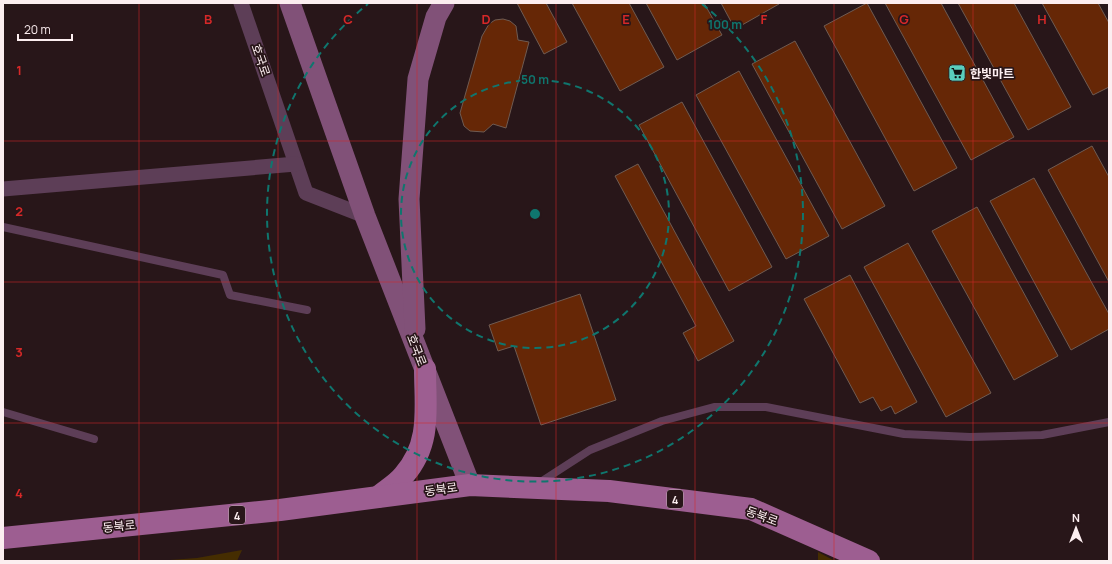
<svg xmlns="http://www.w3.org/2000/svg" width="1112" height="564" font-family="Manrope,'Noto Sans KR',sans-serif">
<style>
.green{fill:#452d01}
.building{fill:#662706;stroke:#6f5b52}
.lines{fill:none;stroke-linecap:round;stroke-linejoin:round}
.service{stroke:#5d3e57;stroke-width:8}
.minor{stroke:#5d3e57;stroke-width:15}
.secondary{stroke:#815178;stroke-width:21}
.primary{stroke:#9d5e91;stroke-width:22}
.grid{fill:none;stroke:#d62828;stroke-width:1;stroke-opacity:0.55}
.ring{fill:none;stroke:#0f766e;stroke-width:2;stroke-dasharray:7 5}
.labels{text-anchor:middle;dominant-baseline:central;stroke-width:3.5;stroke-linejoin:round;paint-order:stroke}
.shield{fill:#281619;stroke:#bcadb0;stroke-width:1}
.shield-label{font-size:11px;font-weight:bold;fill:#fceef0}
.street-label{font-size:12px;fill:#fceef0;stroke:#281619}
.poi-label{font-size:12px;font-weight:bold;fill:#fceef0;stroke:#281619;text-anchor:start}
.grid-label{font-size:13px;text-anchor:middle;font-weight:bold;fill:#d62828;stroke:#281619;stroke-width:3.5;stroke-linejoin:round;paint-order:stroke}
.centre{fill:#0f766e;stroke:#281619;stroke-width:2}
.ring-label{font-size:12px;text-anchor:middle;font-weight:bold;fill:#0f766e;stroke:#281619;stroke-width:3.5;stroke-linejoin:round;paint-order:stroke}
</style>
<rect width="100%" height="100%" fill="#281619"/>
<g class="green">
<polygon points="242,550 237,561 156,561 197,558"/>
<polygon points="818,552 835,561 818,561"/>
</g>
<g class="building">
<polygon points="517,3 546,3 567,42 544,54"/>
<polygon points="572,3 629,3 664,67 620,91"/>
<polygon points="646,3 704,3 722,35 677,60"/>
<polygon points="721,3 778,3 779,4 735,29"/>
<polygon points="867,3 957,168 914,191 824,26"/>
<polygon points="885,3 941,3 1014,137 971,160"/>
<polygon points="958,3 1014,3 1071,107 1028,130"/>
<polygon points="1042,3 1098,3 1109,23 1109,87 1093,95"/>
<polygon points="503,19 510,21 516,26 518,40 529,42 506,128 493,124 484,132 470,131 464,126 460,113 482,36 489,24 495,20"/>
<polygon points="795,41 885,206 842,229 752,64"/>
<polygon points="739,71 829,236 786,259 696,95"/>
<polygon points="682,102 772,267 729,291 639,125"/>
<polygon points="1092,146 1109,177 1109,282 1048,170"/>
<polygon points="638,164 734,341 698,361 683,333 696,326 615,176"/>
<polygon points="1034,178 1109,314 1109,329 1071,350 990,201"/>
<polygon points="977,207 1058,356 1014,380 932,231"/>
<polygon points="908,243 991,393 946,417 864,267"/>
<polygon points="850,275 917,402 895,414 891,406 881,411 873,397 860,403 804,299"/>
<polygon points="580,294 616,400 541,425 514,346 498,351 489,325"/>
</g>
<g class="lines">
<g class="service">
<polyline points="3,227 223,275 230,295 307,310"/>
<polyline points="3,412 94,439"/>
<polyline points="539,483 590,450 662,421 714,407 766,407 904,434 970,437 1042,435 1109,422"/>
</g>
<g class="minor">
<polyline points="241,3 306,193 365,216"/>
<polyline points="3,189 296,164"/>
</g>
<g class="secondary">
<polyline points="290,3 365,216 470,485"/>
<polyline points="415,329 409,199 418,79 436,17 444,3"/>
</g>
<g class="primary">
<path d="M378,497c8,-7 19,-13 26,-22 28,-32 21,-67 21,-106"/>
<polyline points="3,538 280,510 470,485 609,491 751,509 869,561"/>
</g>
</g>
<path class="grid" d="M139,3v558M278,3v558M417,3v558M556,3v558M695,3v558M834,3v558M973,3v558M3,141h1106M3,282h1106M3,423h1106"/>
<g class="ring">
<circle cx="535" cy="214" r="134"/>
<path d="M702 4A268 268 0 1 1 368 4"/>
</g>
<defs>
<symbol id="supermarket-square" viewBox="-11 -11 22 22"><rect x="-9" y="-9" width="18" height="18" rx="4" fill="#5acebd" stroke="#281619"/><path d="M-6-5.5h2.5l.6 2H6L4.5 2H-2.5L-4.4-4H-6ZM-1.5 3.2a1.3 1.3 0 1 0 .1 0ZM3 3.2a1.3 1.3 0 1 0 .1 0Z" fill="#111"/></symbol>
</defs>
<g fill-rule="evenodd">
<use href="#supermarket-square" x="947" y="63" width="20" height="20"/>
</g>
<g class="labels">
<g class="shield">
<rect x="667" y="490" width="16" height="18" rx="3"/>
<rect x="229" y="506" width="16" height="18" rx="3"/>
</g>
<g class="shield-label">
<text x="675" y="499">4</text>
<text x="237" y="515">4</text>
</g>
<g class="street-label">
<text transform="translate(261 60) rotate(71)">호국로</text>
<text transform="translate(417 350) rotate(69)">호국로</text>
<text transform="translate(441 489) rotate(-8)">동북로</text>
<text transform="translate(762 516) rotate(20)">동북로</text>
<text transform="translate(119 526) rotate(-6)">동북로</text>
</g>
<g class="poi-label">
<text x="970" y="73">한빛마트</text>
</g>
</g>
<g class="grid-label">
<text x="208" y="24">B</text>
<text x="348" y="24">C</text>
<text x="486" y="24">D</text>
<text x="626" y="24">E</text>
<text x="764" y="24">F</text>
<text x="904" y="24">G</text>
<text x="1042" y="24">H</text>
<text x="19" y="75">1</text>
<text x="19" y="216">2</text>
<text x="19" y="357">3</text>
<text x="19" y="498">4</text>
</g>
<circle cx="535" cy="214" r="6" class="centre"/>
<g class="ring-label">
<text x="725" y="29">100 m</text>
<text x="535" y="84">50 m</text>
</g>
<rect width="1112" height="564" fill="none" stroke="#fceef0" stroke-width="8"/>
<g transform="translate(1076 528)" stroke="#281619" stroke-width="3" paint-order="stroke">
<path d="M0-3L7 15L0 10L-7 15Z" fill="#fceef0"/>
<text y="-6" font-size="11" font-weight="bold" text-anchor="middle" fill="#fceef0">N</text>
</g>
<path d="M18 34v6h54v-6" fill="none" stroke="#fceef0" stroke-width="2"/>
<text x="24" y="34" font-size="12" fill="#fceef0" stroke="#281619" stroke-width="3" paint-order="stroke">20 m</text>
</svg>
